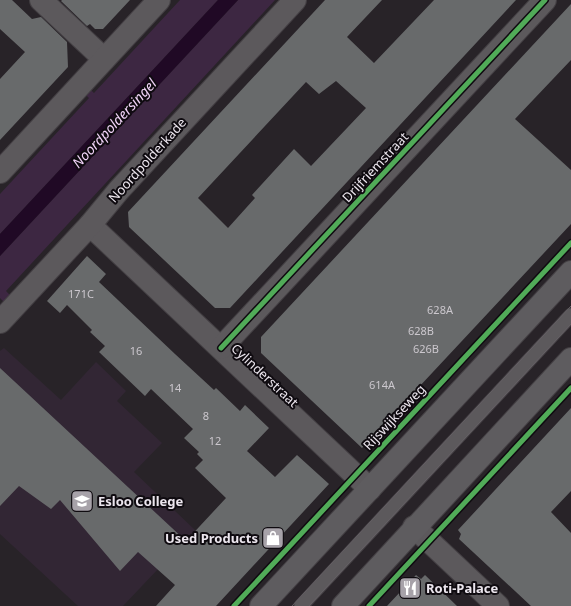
<svg xmlns="http://www.w3.org/2000/svg" width="571" height="606" font-family="'Noto Sans',sans-serif">
	<style>
		.built { fill: #322634 }
		.green { fill: #3d2742 }
		.water { fill: #200925 }
		.building { fill: #686a6b; fill-rule: evenodd }
		.lines { fill: none; stroke-linecap: round; stroke-linejoin: round }
		.service-casing { stroke: #433f43; stroke-width: 15 }
		.minor-casing { stroke: #433f43; stroke-width: 24 }
		.secondary-casing { stroke: #433f43; stroke-width: 24 }
		.service { stroke: #5c595c; stroke-width: 13 }
		.minor { stroke: #5c595c; stroke-width: 22 }
		.secondary { stroke: #5e5c5f; stroke-width: 22 }
		.tram { stroke: #645f64; stroke-width: 1 }
		.cycleway-casing { stroke: #0f0b10; stroke-width: 8 }
		.cycleway { stroke: #51ab58; stroke-width: 5 }
		.labels { text-anchor: middle; dominant-baseline: central; stroke-width: 4; stroke-linejoin: round; paint-order: stroke }
		.number-label { font-size: 11px; fill: #cbc7cd }
		.street-label { font-size: 13px; fill: #ece6ee; stroke: #0f0b10 }
		.poi-label { font-size: 13px; font-weight: bold; fill: #ece6ee; stroke: #0f0b10; text-anchor: start }
		.water-label { font-size: 14px; font-style: italic; fill: #f2d4f9; stroke: #0f0b10 }
	</style>
	<rect width="100%" height="100%" fill="#282328"/>
	<polygon class="built" points="4,348 61,400 96,362 126,391 117,401 162,443 134,472 195,530 123,606 78,606 0,534 0,351"/>
	<g class="green">
		<polygon points="180,0 218,0 0,234 0,194 89,98 83,92 88,87 94,93"/>
		<polygon points="238,0 275,0 6,291 11,296 5,303 0,298 0,256"/>
	</g>
	<polygon class="water" points="218,0 238,0 0,256 0,234"/>
	<g class="building">
		<polygon points="0,0 12,0 32,19 41,17 67,42 68,67 0,140 0,79 25,52 0,29"/>
		<polygon points="62,0 130,0 103,29 95,29 90,24 87,26 61,1"/>
		<path d="M325,0H382L347,37L374,63L434,0H516L230,308H215L129,227L128,212ZM336,81L366,108L311,166L294,149L252,195L255,198L228,228L198,198L306,82L319,94Z"/>
		<polygon points="571,4 571,60 515,119 571,170 571,224 362,448 261,353 261,337"/>
		<polygon points="87,256 106,274 99,282 175,354 214,390 216,388 240,411 245,405 269,428 247,451 275,477 297,455 329,484 216,606 156,606 175,585 138,552 120,571 60,500 51,509 19,486 0,506 0,368 186,541 226,498 195,468 203,460 197,454 199,452 184,438 193,429 151,389 145,396 99,352 105,346 90,332 92,330 67,305 60,313 47,301"/>
		<polygon points="571,408 571,491 551,512 571,533 571,606 531,606 459,539 461,534 458,530"/>
		<polygon points="416,575 421,579 425,575 457,606 387,606"/>
	</g>
	<g class="lines">
		<g class="service-casing">
			<polyline id="service" points="301,606 571,315"/>
		</g>
		<g class="minor-casing">
			<g id="minor">
				<polyline points="41,0 104,59"/>
				<polyline points="0,172 159,0"/>
				<polyline points="90,225 370,489"/>
				<polyline points="0,322 90,225 119,190 295,0"/>
				<polyline points="221,348 545,0"/>
				<polyline points="414,527 498,606"/>
			</g>
		</g>
		<g class="secondary-casing">
			<g id="secondary">
				<polyline points="261,606 571,272"/>
				<polyline points="343,606 571,359"/>
			</g>
		</g>
		<use href="#service" class="service"/>
		<use href="#minor" class="minor"/>
		<use href="#secondary" class="secondary"/>
		<g class="tram">
			<polyline points="292,606 571,306"/>
			<polyline points="309,606 571,324"/>
		</g>
		<g class="cycleway-casing">
			<g id="cycleway">
				<polyline points="221,348 545,0"/>
				<polyline points="234,606 571,243"/>
				<polyline points="369,606 571,388"/>
			</g>
		</g>
		<use href="#cycleway" class="cycleway"/>
	</g>
	<defs>
		<g id="school-square" transform="scale(1.15)"><rect x="-9" y="-9" width="18" height="18" rx="4" fill="#a7a2a9" stroke="#0f0b10"/><path d="M0-5L7-2L0 1L-7-2ZM-4 1L0 2.5L4 1V4Q0 6-4 4Z" fill="#fff"/></g>
		<g id="shop-square" transform="scale(1.15)"><rect x="-9" y="-9" width="18" height="18" rx="4" fill="#a7a2a9" stroke="#0f0b10"/><path d="M-5-2.5h2.3a2.7 3.5 0 0 1 5.4 0H5L5.5 6h-11ZM-1.5-2.5h3a1.5 2.3 0 0 0-3 0Z" fill="#fff"/></g>
		<g id="restaurant-square" transform="scale(1.15)"><rect x="-9" y="-9" width="18" height="18" rx="4" fill="#a7a2a9" stroke="#0f0b10"/><path d="M-5-6h1v4h1v-4h1v4h1v-4h1v5L-1.5 .5V6h-2V.5L-5-1ZM5-6V6H3V1.5H1.5Q1.5-4 5-6Z" fill="#fff"/></g>
	</defs>
	<g fill-rule="evenodd">
		<use href="#school-square" x="82" y="501"/>
		<use href="#shop-square" x="273" y="538"/>
		<use href="#restaurant-square" x="410" y="588"/>
	</g>
	<g class="labels">
		<g class="number-label">
			<text x="81" y="293">171C</text>
			<text x="440" y="309">628A</text>
			<text x="421" y="330">628B</text>
			<text x="426" y="348">626B</text>
			<text x="136" y="350">16</text>
			<text x="382" y="384">614A</text>
			<text x="175" y="387">14</text>
			<text x="206" y="415">8</text>
			<text x="215" y="440">12</text>
		</g>
		<g class="street-label">
			<text transform="translate(147 160) rotate(-48)">Noordpolderkade</text>
			<text transform="translate(375 167) rotate(-47)">Drijfriemstraat</text>
			<text transform="translate(265 375) rotate(43)">Cylinderstraat</text>
			<text transform="translate(394 417) rotate(-47)">Rijswijkseweg</text>
		</g>
		<g class="poi-label">
			<text x="98" y="501">Esloo College</text>
			<text x="258" y="538" text-anchor="end">Used Products</text>
			<text x="426" y="588">Roti-Palace</text>
		</g>
		<g class="water-label">
			<text transform="translate(114 123) rotate(-47)">Noordpoldersingel</text>
		</g>
	</g>
</svg>
